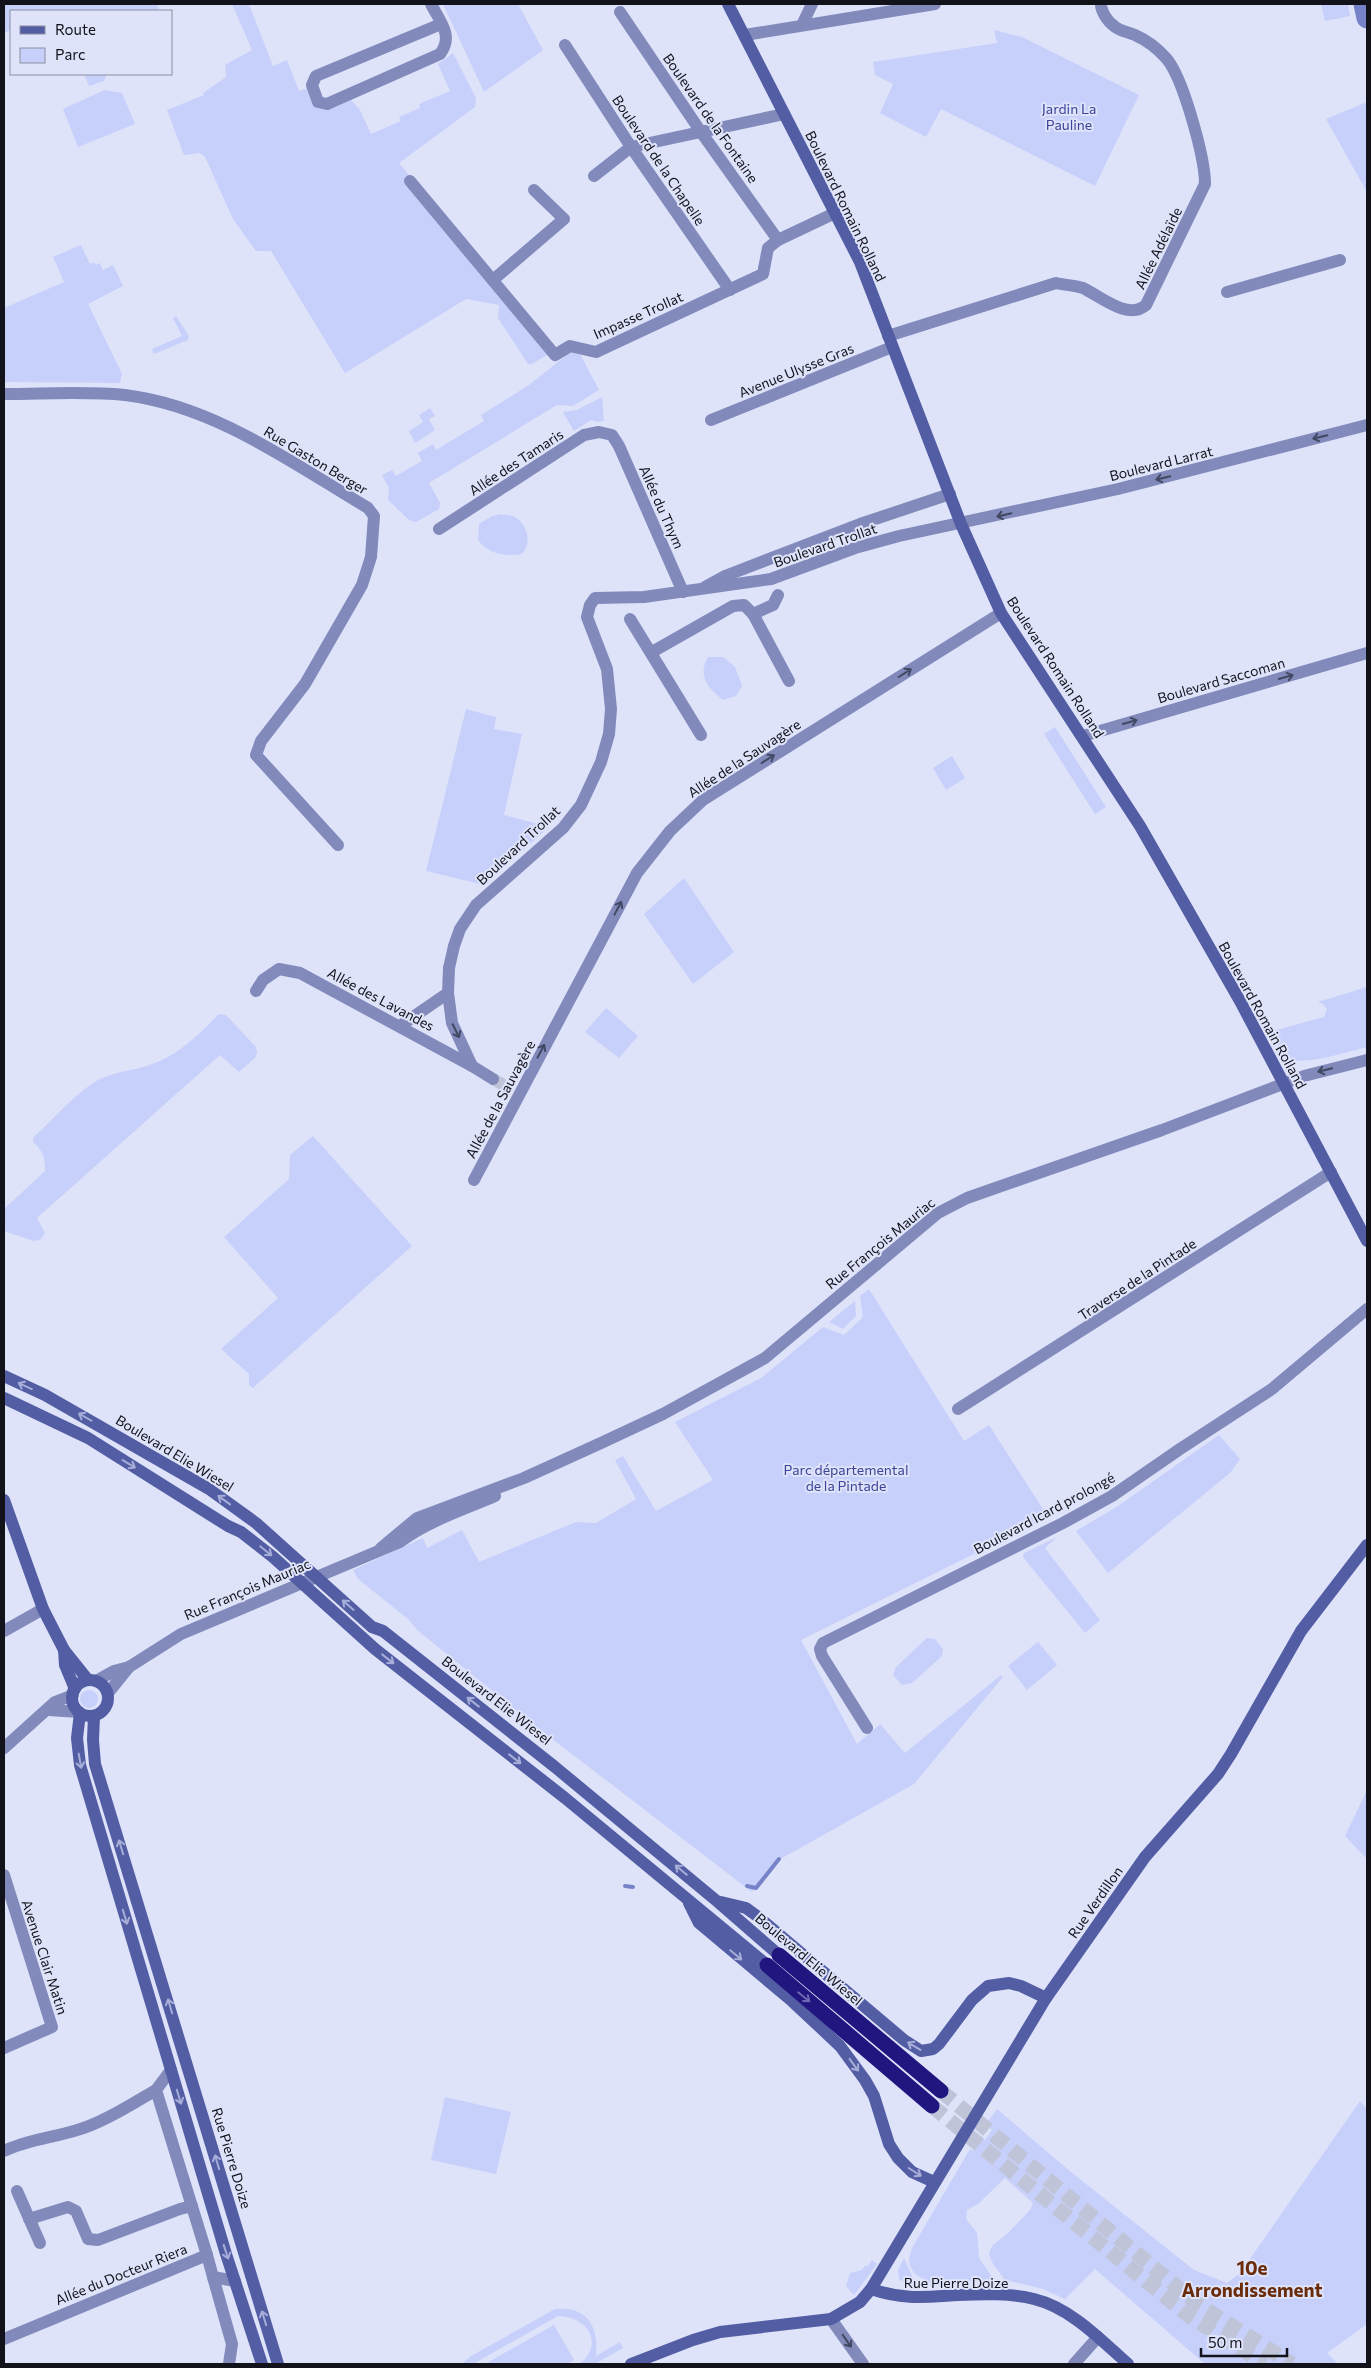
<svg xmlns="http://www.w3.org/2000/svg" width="1371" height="2368" font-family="Commissioner,sans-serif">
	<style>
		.green { fill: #c7d0fa }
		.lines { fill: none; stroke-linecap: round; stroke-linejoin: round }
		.stream { stroke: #7783c8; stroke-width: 4 }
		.river { stroke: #7783c8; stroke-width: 21 }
		.street-tunnel { stroke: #bfc4d8; stroke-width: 12; stroke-dasharray: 12 6; stroke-linecap: butt }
		.highway-tunnel { stroke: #bfc4d8; stroke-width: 15; stroke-dasharray: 15 8; stroke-linecap: butt }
		.street { stroke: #818abb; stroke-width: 12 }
		.secondary { stroke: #535da4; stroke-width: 12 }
		.highway { stroke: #211680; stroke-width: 15 }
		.oneway { stroke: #434862 }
		.oneway2 { stroke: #a6add8 }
		.oneway3 { stroke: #6d68b1 }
		.labels { text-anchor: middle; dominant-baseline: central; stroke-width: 4; stroke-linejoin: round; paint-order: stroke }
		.park-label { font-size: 14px; fill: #3d4498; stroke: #dee3fa }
		.street-label { font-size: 14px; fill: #11121a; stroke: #dee3fa }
		.district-label { font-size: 19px; font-weight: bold; fill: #6a2b0a; stroke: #dee3fa }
	</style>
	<rect width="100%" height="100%" fill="#dee3fa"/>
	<g class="green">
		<polygon points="4,4 157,4 160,11 11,11 11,30 4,33"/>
		<polygon points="232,4 249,4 273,66 287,60 299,91 308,88 323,108 335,107 351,100 360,110 371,134 401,121 399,117 420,108 419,104 450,91 438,64 453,53 476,98 475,107 399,163 550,353 532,364 528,364 498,318 499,305 466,299 345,373 271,251 256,251 233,219 205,157 200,153 184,155 167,110 204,95 203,93 226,77 225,65 252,50"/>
		<polygon points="443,4 518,4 543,50 484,92"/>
		<polygon points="1321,4 1348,4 1350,16 1325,21"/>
		<polygon points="994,30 1022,37 1139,95 1095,186 941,109 926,137 880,113 893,84 875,75 873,62 997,43"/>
		<polygon points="84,74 107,74 104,81 89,86"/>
		<polygon points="105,90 122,93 135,124 78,147 63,109"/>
		<polygon points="1367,102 1367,192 1326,119"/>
		<polygon points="81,245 90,264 94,262 96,265 100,263 103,270 113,265 123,286 88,304 122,374 120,383 4,382 4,308 64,282 53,257"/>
		<polygon points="176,316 189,336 188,340 154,354 152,349 182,336 173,318"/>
		<polygon points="573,350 579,352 599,390 573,406 557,405 429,483 440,503 439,509 416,522 409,520 388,500 389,488 382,475 392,470 396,476 422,461 418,453 433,444 436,450 484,421 481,415 529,385"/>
		<polygon points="602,397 604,421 597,422 591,420 574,431 563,412 577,410"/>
		<polygon points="430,408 435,416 429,419 435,430 415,443 409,431 423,422 419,415"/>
		<path d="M501,514C505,515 510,515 513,516C527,523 533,542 522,554C506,557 488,554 478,540L479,524L492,516Z"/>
		<path d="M708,657H723L735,667L742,686L736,696L723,700C708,688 697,676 708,657Z"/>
		<polygon points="466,709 496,717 494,729 522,734 504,815 549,827 484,885 426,871"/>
		<polygon points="1055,727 1106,807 1095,814 1044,734"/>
		<polygon points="952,756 965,778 946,790 933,768"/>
		<polygon points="684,878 734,952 693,984 644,914"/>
		<path d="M1367,987V1047C1349,1051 1301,1068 1286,1057C1280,1053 1277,1043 1274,1036L1276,1030L1324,1017L1327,1009L1323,1004L1318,1002Z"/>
		<polygon points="606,1008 638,1036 619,1058 585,1032"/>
		<path d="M219,1014L226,1015L256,1047L257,1053L255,1058L239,1072L220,1055L37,1218L45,1233L40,1240L34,1241L4,1231V1209L45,1171C45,1157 43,1151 33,1142V1138C52,1120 71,1098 93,1083C109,1072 133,1071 152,1064C179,1055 199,1034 219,1014Z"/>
		<polygon points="313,1136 412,1246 253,1388 249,1385 249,1374 221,1349 278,1298 224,1237 289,1179 290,1155"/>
		<polygon points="869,1289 964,1441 989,1425 1048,1517 801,1640 857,1744 880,1724 905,1753 1001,1675 1003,1677 914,1784 777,1861 752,1892 551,1738 417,1630 408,1619 358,1579 353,1570 423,1538 427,1548 462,1530 479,1562 576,1522 596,1523 636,1499 615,1460 623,1456 656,1511 713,1480 675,1422 761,1378 823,1327 844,1335 863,1317 860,1296"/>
		<polygon points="855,1301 856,1316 843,1329 829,1322"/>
		<polygon points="1219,1435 1240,1459 1230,1473 1108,1573 1076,1531 1118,1506"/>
		<polygon points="1057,1537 1045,1548 1100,1620 1085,1633 1023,1557 1024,1553"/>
		<polygon points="927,1638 935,1639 943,1649 942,1656 912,1683 902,1685 893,1675 896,1667"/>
		<polygon points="1038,1642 1057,1665 1027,1690 1008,1666"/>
		<circle cx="89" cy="1699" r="9"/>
		<polygon points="1367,1790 1367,1859 1345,1836"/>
		<polygon points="445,2097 511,2112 496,2174 431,2160"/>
		<polygon points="1360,2101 1367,2109 1367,2324 1327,2353 1336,2362 1334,2364 1205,2364 1095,2269 1065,2299 1043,2289 1005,2280 993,2264 989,2254 992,2246 1008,2233 1030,2210 1033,2203 1005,2178 978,2204 967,2210 966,2219 977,2233 979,2258 995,2281 930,2283 915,2274 910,2266 909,2259 912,2248 970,2149 973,2151 981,2138 985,2140 992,2130 986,2124 997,2109 1071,2172 1194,2270 1227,2283 1240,2273"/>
		<polygon points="904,2258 913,2278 923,2284 907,2285 899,2279 898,2270"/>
		<polygon points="872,2260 877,2264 854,2295 846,2286 850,2273 862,2270 865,2266 868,2266"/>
		<path d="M555,2309C588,2306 599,2327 596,2356L620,2342L623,2348L595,2364H580C604,2344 589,2317 558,2316L473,2364H462L471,2356Z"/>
		<polygon points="554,2325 574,2360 567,2364 485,2364"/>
	</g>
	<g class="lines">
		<g class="stream">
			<polyline points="625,1886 633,1887"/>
			<polyline points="747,1886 756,1888 779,1859"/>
		</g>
		<polyline class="river" points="1364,4 1367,18"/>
		<polyline class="street-tunnel" points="493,1079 507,1087"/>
		<g class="highway-tunnel">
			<polyline points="941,2091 1199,2305 1292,2364"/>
			<polyline points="932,2106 1189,2316 1265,2364"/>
		</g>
		<g class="street">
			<path d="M431,4C440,22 454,36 440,54L327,104L318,102L312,85L316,76L441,24"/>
			<polyline points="620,12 701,132 778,240"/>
			<polyline points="802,25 812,4"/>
			<polyline points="745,35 935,4"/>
			<polyline points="565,45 631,147 730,290"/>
			<polyline points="594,176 631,147 784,114"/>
			<polyline points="410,181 555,355 570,346 596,352 763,274 768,248 778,240 835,213"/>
			<polyline points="494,279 564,219 534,190"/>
			<polyline points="1227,292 1340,260"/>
			<path d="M888,336L1056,283C1064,285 1074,285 1083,288C1100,296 1128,321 1146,305L1205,184C1205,158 1183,77 1166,58C1158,49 1146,40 1135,35C1129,32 1119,31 1114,26C1107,21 1101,11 1101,4"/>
			<path d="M4,394C44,394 85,391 125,395C215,406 292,463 368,508L374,516L371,557L362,585L305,684L261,741L256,755L338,845"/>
			<polyline points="711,420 892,347"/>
			<polyline points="439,529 584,435 599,432 612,435 619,446 683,592"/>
			<polyline points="705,587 725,576 860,524 950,494"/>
			<polyline points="778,595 773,605 753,614 789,681"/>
			<polyline points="630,619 701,735"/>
			<polyline points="652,652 733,606 744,605 753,614"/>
			<polyline points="1083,736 1367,653"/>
			<polyline points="256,991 263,980 279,969 300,973 472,1066 493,1079"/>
			<polyline points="400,1026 448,993"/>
			<polyline points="472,1066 452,1023 448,993 449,968 454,946 460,929 476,905 563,828 581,805 601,762 609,734 611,709 607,669 587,617 590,605 595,598 644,597 771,579 855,548 899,536 1118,489 1367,425"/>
			<polyline points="474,1180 637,873 670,831 703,800 1001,613"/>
			<polyline points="958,1409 1331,1172"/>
			<polyline points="381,1548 417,1518 524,1478 601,1443 663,1414 765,1358 938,1213 967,1198 1162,1130 1304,1076 1367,1060"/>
			<polyline points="4,1631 43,1609"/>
			<path d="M96,1681L114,1671L129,1667L181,1634L400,1542C428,1521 463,1510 495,1496"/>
			<polyline points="108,1693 129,1667"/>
			<polyline points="49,1710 79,1712"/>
			<polyline points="867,1728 822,1656 820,1649 823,1643 1063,1523 1112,1496 1180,1449 1272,1389 1367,1309"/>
			<polyline points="4,1748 55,1702 73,1695"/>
			<polyline points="4,1875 52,2027 4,2048"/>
			<polyline points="171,2070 156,2090 207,2255"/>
			<path d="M4,2151C26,2140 50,2138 74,2131C101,2124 132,2104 156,2090"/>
			<polyline points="17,2191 40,2243"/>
			<polyline points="29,2219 68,2207 76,2211 88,2239 98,2240 180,2209 192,2206"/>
			<polyline points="213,2277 232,2344 229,2364"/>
			<polyline points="831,2319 863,2364"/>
			<polyline points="4,2339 207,2255 213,2277 235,2281"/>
			<polyline points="1074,2364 1098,2337"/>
		</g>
		<g class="secondary">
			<polyline points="728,4 860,262 961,524 1001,613 1140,826 1240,1001 1367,1241"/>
			<polyline points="4,1376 45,1395 209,1489 256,1523 372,1627 383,1631 555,1767 718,1902 779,1955"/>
			<polyline points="4,1398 88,1438 228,1526 241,1532 273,1557 375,1649 565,1798 767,1965"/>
			<polyline points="4,1500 43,1609 64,1650 88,1680"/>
			<polyline points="64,1650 65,1665 75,1689"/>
			<circle cx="90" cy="1698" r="18"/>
			<polyline points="80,1713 77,1738 80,1765 226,2254 262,2364"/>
			<polyline points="94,1716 93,1740 95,1764 278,2364"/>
			<polyline points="721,1902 746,1908 757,1916 904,2040 921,2051 933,2049 939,2044 972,2000 988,1986 1009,1983 1021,1986 1046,1998"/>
			<polyline points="689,1903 699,1923 792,2001 840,2046 865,2080 874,2096 889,2144 898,2158 912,2172 934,2182"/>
			<path d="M871,2289C904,2300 924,2297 958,2295C982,2294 1011,2293 1034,2299C1071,2308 1101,2340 1128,2364"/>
			<polyline points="631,2364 693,2340 720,2332 831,2319 860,2302 871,2289 1046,1998 1145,1857 1218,1774 1231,1754 1301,1631 1367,1545"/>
		</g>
		<g class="highway">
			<polyline points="779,1955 941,2091"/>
			<polyline points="767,1965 932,2106"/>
		</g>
	</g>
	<defs><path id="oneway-shaft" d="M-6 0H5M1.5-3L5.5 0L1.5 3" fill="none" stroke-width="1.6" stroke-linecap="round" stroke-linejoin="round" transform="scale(1.25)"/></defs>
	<g class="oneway">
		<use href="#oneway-shaft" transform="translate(1320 437) rotate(166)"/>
		<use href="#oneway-shaft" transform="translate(1163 478) rotate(166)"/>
		<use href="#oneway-shaft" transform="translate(1004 515) rotate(167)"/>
		<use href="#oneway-shaft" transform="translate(905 673) rotate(-32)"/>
		<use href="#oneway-shaft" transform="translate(1286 677) rotate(-16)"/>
		<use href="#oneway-shaft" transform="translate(1130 722) rotate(-16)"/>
		<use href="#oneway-shaft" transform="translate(768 759) rotate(-32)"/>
		<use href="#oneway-shaft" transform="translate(618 908) rotate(-62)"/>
		<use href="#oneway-shaft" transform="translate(456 1031) rotate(64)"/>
		<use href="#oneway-shaft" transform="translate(541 1051) rotate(-62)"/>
		<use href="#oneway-shaft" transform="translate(1325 1070) rotate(166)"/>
		<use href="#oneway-shaft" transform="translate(847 2341) rotate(55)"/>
	</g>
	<g class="oneway2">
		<use href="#oneway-shaft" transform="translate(25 1386) rotate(-155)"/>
		<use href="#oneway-shaft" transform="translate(85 1417) rotate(-150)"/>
		<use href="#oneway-shaft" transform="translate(129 1464) rotate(31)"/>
		<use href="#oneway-shaft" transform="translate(224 1500) rotate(-144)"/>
		<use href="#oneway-shaft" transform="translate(266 1551) rotate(39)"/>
		<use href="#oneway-shaft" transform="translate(348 1605) rotate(-139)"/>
		<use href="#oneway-shaft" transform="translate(388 1659) rotate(38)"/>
		<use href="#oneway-shaft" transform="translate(473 1702) rotate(-142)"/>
		<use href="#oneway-shaft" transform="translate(515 1759) rotate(38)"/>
		<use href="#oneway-shaft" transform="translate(80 1761) rotate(80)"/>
		<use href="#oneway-shaft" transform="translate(121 1847) rotate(-107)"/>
		<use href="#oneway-shaft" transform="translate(681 1870) rotate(-140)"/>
		<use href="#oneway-shaft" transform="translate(125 1917) rotate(73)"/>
		<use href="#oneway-shaft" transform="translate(736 1955) rotate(40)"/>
		<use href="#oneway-shaft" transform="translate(170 2006) rotate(-107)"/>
		<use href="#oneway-shaft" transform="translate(914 2046) rotate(-149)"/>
		<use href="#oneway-shaft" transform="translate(854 2065) rotate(54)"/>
		<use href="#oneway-shaft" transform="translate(179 2097) rotate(73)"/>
		<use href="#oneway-shaft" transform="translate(217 2162) rotate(-107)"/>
		<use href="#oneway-shaft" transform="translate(915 2172) rotate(32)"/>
		<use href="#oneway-shaft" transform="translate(226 2252) rotate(72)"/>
		<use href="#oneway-shaft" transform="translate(264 2318) rotate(-107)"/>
	</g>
	<use class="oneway3" href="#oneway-shaft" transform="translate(804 1997) rotate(39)"/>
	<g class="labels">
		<g class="park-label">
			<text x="1069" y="108">Jardin La<tspan x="1069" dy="16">Pauline</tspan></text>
			<text x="846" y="1469">Parc départemental<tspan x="846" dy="16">de la Pintade</tspan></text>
		</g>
		<g class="street-label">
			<text transform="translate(711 118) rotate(55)">Boulevard de la Fontaine</text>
			<text transform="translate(659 160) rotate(56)">Boulevard de la Chapelle</text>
			<text transform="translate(846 206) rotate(64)">Boulevard Romain Rolland</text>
			<text transform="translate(1158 248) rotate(-64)">Allée Adélaïde</text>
			<text transform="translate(638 315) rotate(-24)">Impasse Trollat</text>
			<text transform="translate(796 370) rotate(-22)">Avenue Ulysse Gras</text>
			<text transform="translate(316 460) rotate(31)">Rue Gaston Berger</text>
			<text transform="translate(516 462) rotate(-33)">Allée des Tamaris</text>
			<text transform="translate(1161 463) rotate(-14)">Boulevard Larrat</text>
			<text transform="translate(662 507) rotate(66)">Allée du Thym</text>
			<text transform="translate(825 545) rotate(-19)">Boulevard Trollat</text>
			<text transform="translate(1056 667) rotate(57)">Boulevard Romain Rolland</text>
			<text transform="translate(1221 680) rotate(-16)">Boulevard Saccoman</text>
			<text transform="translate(744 758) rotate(-33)">Allée de la Sauvagère</text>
			<text transform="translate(518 845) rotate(-43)">Boulevard Trollat</text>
			<text transform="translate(381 999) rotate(28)">Allée des Lavandes</text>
			<text transform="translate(1263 1015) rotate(61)">Boulevard Romain Rolland</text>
			<text transform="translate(500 1099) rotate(-62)">Allée de la Sauvagère</text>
			<text transform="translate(880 1243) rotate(-39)">Rue François Mauriac</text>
			<text transform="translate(1137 1279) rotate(-33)">Traverse de la Pintade</text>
			<text transform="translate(175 1453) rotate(31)">Boulevard Elie Wiesel</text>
			<text transform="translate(1044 1513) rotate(-28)">Boulevard Icard prolongé</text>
			<text transform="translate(247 1589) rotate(-23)">Rue François Mauriac</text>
			<text transform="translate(497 1700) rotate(38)">Boulevard Elie Wiesel</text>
			<text transform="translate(1095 1902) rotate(-55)">Rue Verdillon</text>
			<text transform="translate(45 1957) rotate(72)">Avenue Clair Matin</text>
			<text transform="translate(809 1959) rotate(40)">Boulevard Elie Wiesel</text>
			<text transform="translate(232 2158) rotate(73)">Rue Pierre Doize</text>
			<text transform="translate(121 2274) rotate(-22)">Allée du Docteur Riera</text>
			<text x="956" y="2282">Rue Pierre Doize</text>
		</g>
		<g class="district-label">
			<text x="1252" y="2267">10e<tspan x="1252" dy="22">Arrondissement</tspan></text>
		</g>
	</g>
	<rect width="1371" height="2368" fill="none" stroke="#11121a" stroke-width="10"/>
	<rect x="10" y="10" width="162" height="65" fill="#dee3fa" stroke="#8c8fa0"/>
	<rect x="20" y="26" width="25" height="8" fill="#535da4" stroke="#8c8fa0"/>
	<text x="55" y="35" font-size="15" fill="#11121a">Route</text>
	<rect x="20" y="48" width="25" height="15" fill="#c7d0fa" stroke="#8c8fa0"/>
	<text x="55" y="60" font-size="15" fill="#11121a">Parc</text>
	<path d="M1201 2348v8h86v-8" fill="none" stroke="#11121a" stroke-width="2.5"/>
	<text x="1208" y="2348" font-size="15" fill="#11121a" stroke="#dee3fa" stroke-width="4" paint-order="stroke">50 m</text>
</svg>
